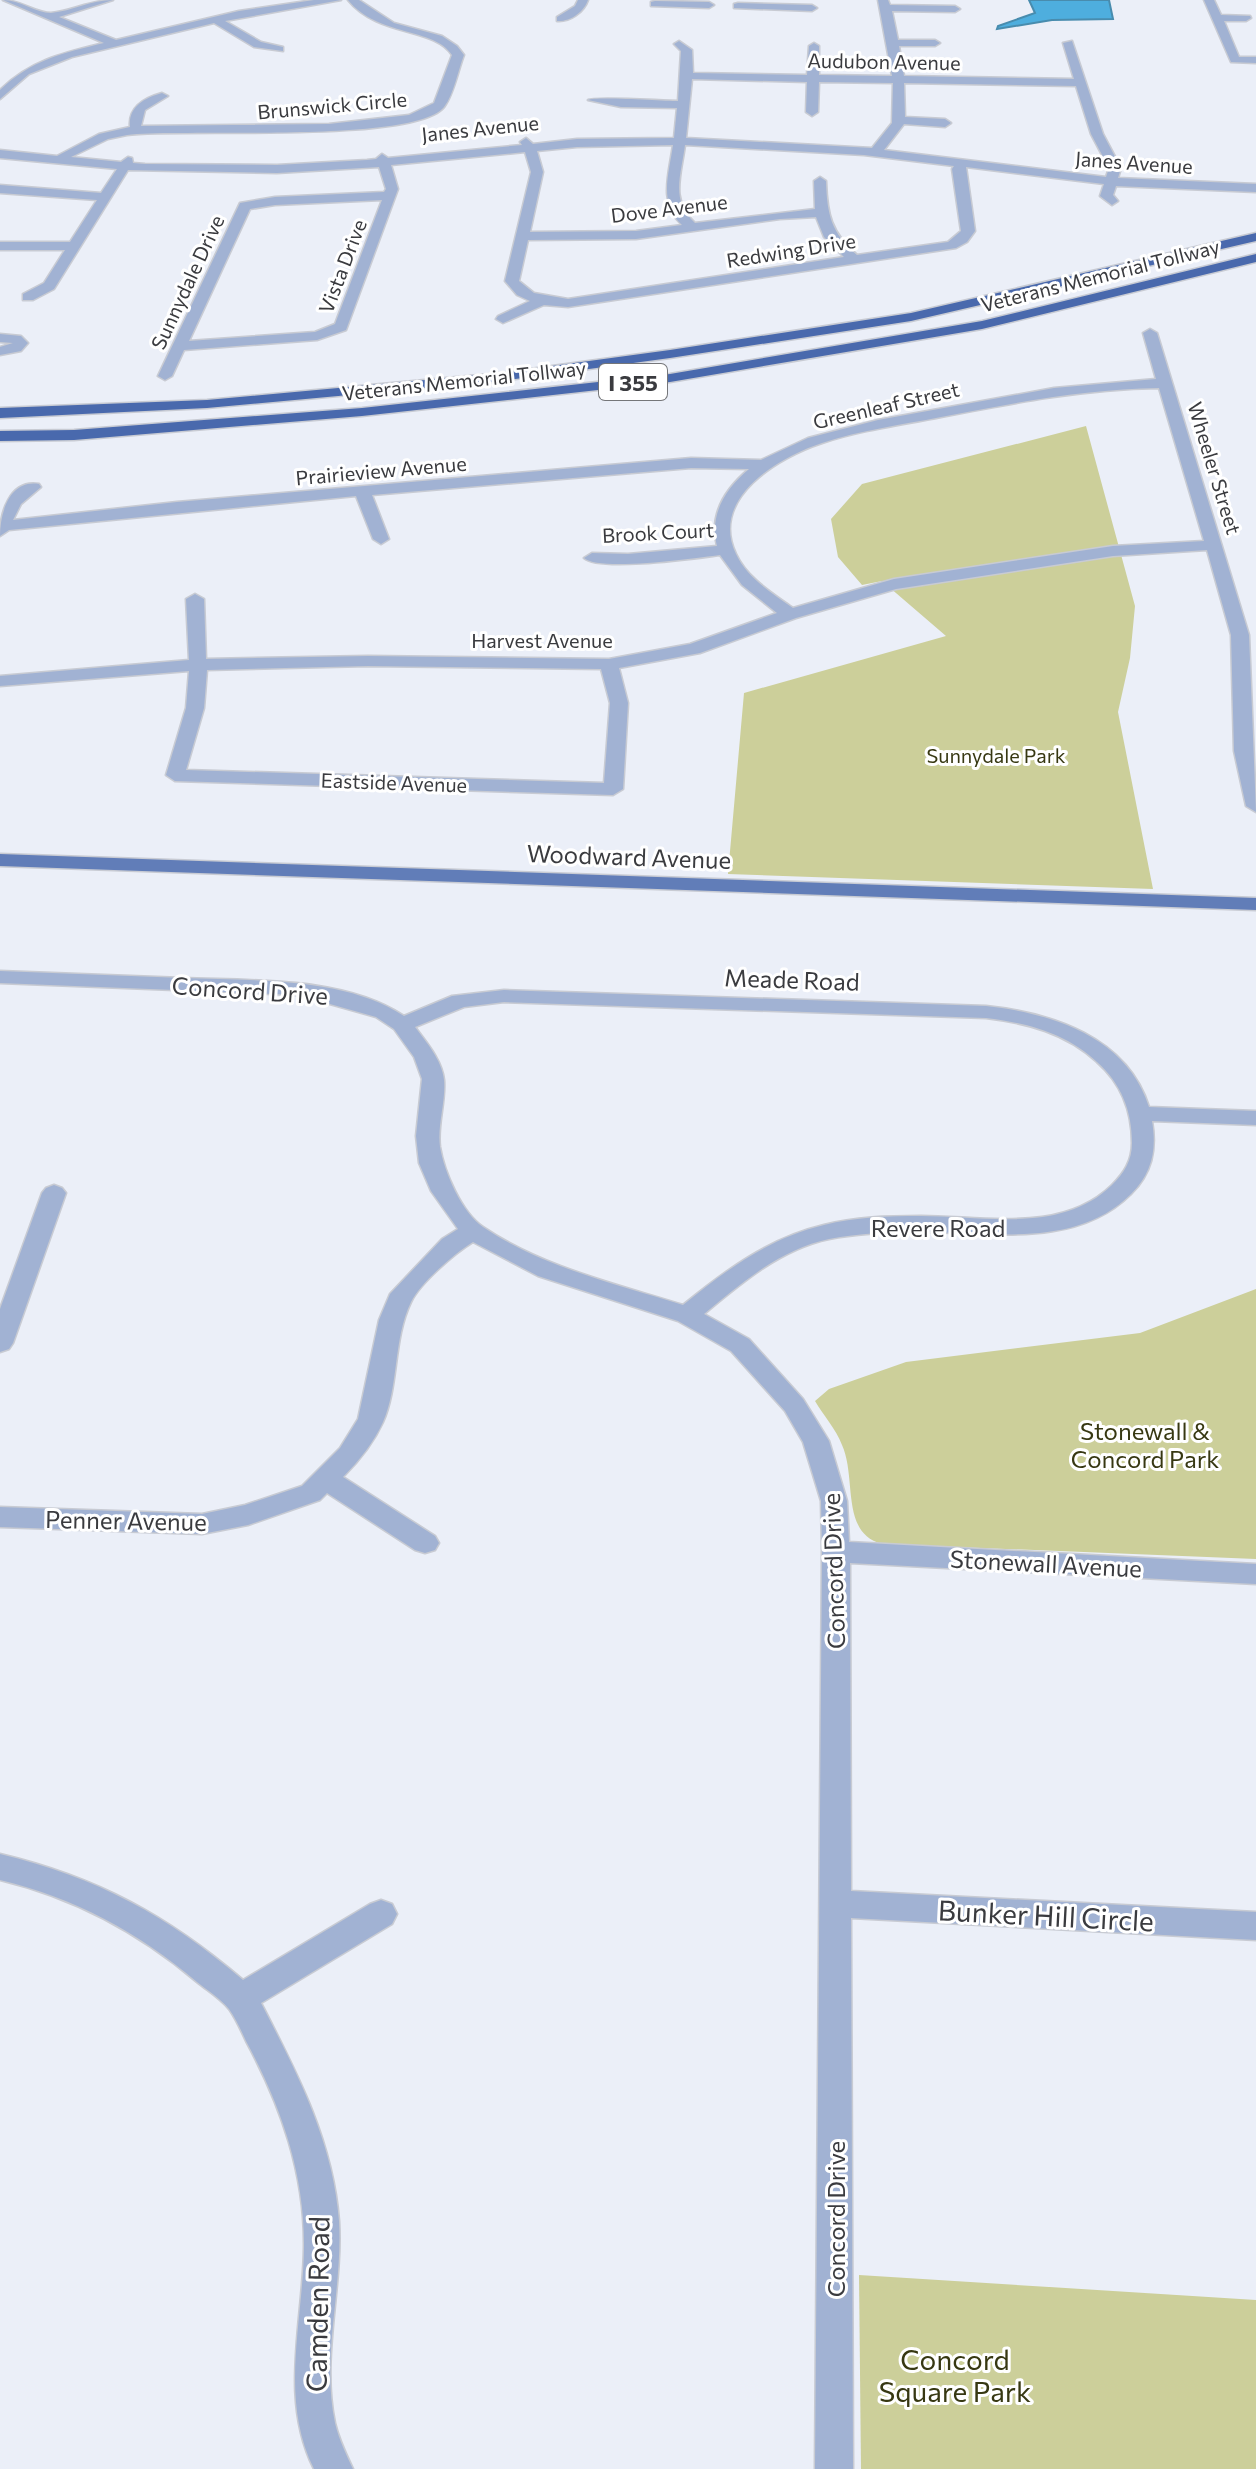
<svg xmlns="http://www.w3.org/2000/svg" width="1256" height="2469" font-family="Commissioner,sans-serif">
	<style>
		.green { fill: #cccf9a }
		.water { fill: #4eaede; stroke: #488cae; stroke-width: 2 }
		.lines { fill: none; stroke-linecap: round; stroke-linejoin: round }
		.minor-casing { stroke: #c8cbd3; stroke-width: 3 }
		.major-casing { stroke: #c8cbd3; stroke-width: 3 }
		.highway-casing { stroke: #c8cbd3; stroke-width: 3 }
		.minor { fill: #a1b2d3; fill-rule: evenodd }
		.major { fill: #617db8; fill-rule: evenodd }
		.highway { fill: #4969ad; fill-rule: evenodd }
		.labels { text-anchor: middle; dominant-baseline: central; stroke-width: 6; stroke-linejoin: round; paint-order: stroke }
		.far-street-label { font-size: 20px; fill: #3a3b3f; stroke: #fff }
		.far-park-label { font-size: 20px; fill: #373812; stroke: #fff }
		.shield { fill: #fff; stroke: #757679; stroke-width: 2 }
		.shield-label { font-size: 22px; font-weight: bold; fill: #3a3b3f }
		.street-label { font-size: 24px; fill: #3a3b3f; stroke: #fff }
		.park-label { font-size: 24px; fill: #373812; stroke: #fff }
		.near-street-label { font-size: 28px; fill: #3a3b3f; stroke: #fff }
		.near-park-label { font-size: 28px; fill: #373812; stroke: #fff }
	</style>
	<rect width="100%" height="100%" fill="#ebeff8"/>
	<g class="green">
		<polygon points="1086,426 1135,606 1130,658 1118,712 1153,889 728,874 744,693 946,636 882,581 862,585 838,557 831,519 862,484"/>
		<path d="M1256,1289V1559L882,1544C840,1533 857,1478 842,1445C836,1429 823,1415 815,1401L829,1389L906,1362L1140,1333Z"/>
		<polygon points="859,2275 1256,2300 1256,2469 861,2469"/>
	</g>
	<polygon class="water" points="1029,0 1109,0 1113,19 1052,20 997,29 998,26 1035,13"/>
	<g class="lines">
		<g class="minor-casing">
			<g id="minor">
				<path d="M3,0C20,0 36,13 51,13C72,11 91,0 113,0L59,17L116,40L239,11L314,0H341L225,21L261,42L283,47V51L254,47L214,23L72,57L29,74L0,99V90C31,60 63,53 104,43Z"/>
				<path d="M348,0H359L394,23L442,36L457,46L464,55C458,70 454,94 444,107C414,144 182,128 127,135L108,139L71,157L121,162L128,157L132,158L133,163L145,164L277,165L367,160L376,159L382,154L388,158L522,145L520,142L526,138L533,144L577,139L674,138L677,108L621,107L588,100C595,96 663,101 678,101L681,51L674,44L679,41L692,50L693,73L807,75L809,46L814,43L819,46V75L892,76L878,0H888L890,5L955,6L960,9L955,12L892,11L898,40H935L940,43L935,46H899L904,76L1074,79L1063,43L1072,41L1103,134L1121,168L1118,178L1256,184V192L1116,186L1113,195L1118,201L1112,205L1100,196L1104,184L966,167L975,231L967,242L956,248L568,307L544,305L503,323L496,319L498,316L530,301L517,295L505,281L531,172L525,152L391,165L398,189L346,330L317,340L184,350L172,376L165,380L158,376L240,203L275,197L384,192L386,189L379,167L277,173L128,170L54,289L33,300H23V294L44,283L65,250H0V242H70L97,200L0,193V185L101,193L117,169L0,158V150L57,156L99,134L130,127C128,107 144,98 162,93L168,96L145,110L141,126L329,124L409,115L434,103L452,55C434,27 378,37 348,0ZM692,79L807,82L806,112L812,116L818,112L819,82L893,83L892,123L872,148L686,138ZM904,83L1076,86L1091,134L1109,168L1106,177L884,150L904,124L945,127L951,123L945,119L905,117ZM673,145C669,174 658,203 682,225L636,231L530,232L543,172L537,151L577,147ZM685,145L864,155L954,166L952,169L961,231L948,242L857,255C831,233 827,214 826,181L820,177L814,181L815,209L695,223C670,200 681,176 685,145ZM382,200L335,324L315,332L189,341L250,209L275,205ZM816,217L824,237L844,257L568,299L534,293L519,281L528,240L636,239L780,219Z"/>
				<path d="M578,0H588C584,12 570,22 557,21V17L575,6Z"/>
				<polygon points="1204,0 1214,0 1221,15 1250,16 1251,18 1246,21 1224,21 1239,57 1256,57 1256,63 1231,62"/>
				<polygon points="655,1 709,2 714,5 709,8 651,6 651,2"/>
				<polygon points="738,3 812,5 817,8 812,11 734,8 734,4"/>
				<path d="M1150,329L1157,333L1249,635L1256,812L1246,806L1234,751L1231,635L1207,550L1113,556L896,589L796,618L700,653L619,668L628,703L623,789L613,795L175,781L166,775L186,708L189,671L0,686V676L189,660L186,599L195,594L204,599L206,659L368,656L609,659L690,644L777,613L742,585L720,555C696,558 599,572 584,558L592,553L628,554L717,546C709,515 725,489 749,469L691,468L372,495L389,539L381,544L373,539L356,496L9,530L0,536C0,514 9,479 39,484L41,487L21,504L13,520L177,502L691,458L761,460L808,438L878,420L1054,388L1156,379L1143,333ZM1159,388L1204,541L1113,546L894,579L793,608C772,593 747,578 736,554C709,498 779,457 822,443C861,430 901,425 941,417C1013,403 1085,389 1159,388ZM368,666L601,669L610,703L604,783L186,770L204,708L207,670Z"/>
				<polygon points="0,334 21,336 28,343 21,351 0,355 0,347 13,343 0,342"/>
				<path d="M0,971C61,973 122,976 183,978C252,981 344,976 404,1016L452,996L504,990L986,1006C1052,1013 1127,1037 1149,1107L1256,1111V1125L1152,1121C1157,1150 1152,1173 1131,1194C1076,1249 991,1232 921,1232C890,1232 859,1233 829,1239C781,1249 741,1283 704,1314L749,1339L803,1399L829,1441L847,1501L849,1542L1256,1564V1584L850,1563L851,1891L1256,1912V1940L851,1918L853,2469H815L822,1552L821,1501L803,1442L785,1411L731,1351L678,1321L538,1276L473,1242C455,1253 420,1283 411,1302C393,1339 399,1386 383,1422C374,1442 359,1461 343,1477L435,1536L439,1543L435,1550L425,1553L415,1550L327,1493L320,1500L248,1525L202,1534L0,1527V1507L202,1514L245,1505L302,1486L340,1448L358,1419L379,1320L390,1294L442,1239L458,1229L431,1191L419,1163L416,1136L422,1079L414,1057L394,1029L376,1017L298,995L0,983ZM504,1002L986,1018C1027,1023 1066,1033 1097,1062C1121,1083 1132,1111 1132,1143C1132,1161 1124,1173 1112,1185C1062,1234 984,1216 921,1216C888,1216 855,1217 824,1225C769,1238 726,1270 683,1305C616,1284 542,1267 483,1227C462,1213 444,1172 440,1147C437,1125 446,1102 444,1080C442,1060 426,1042 415,1027L464,1007Z"/>
				<polygon points="54,1185 62,1188 66,1193 13,1343 9,1349 0,1352 0,1309 42,1193 46,1188"/>
				<path d="M0,1854C97,1877 168,1916 243,1980L370,1904L381,1900L392,1904L397,1914L392,1924L261,2003C297,2073 333,2141 339,2221C343,2288 321,2357 335,2423C339,2440 346,2454 353,2469H314C279,2399 303,2323 304,2248C305,2174 281,2106 246,2041C241,2030 236,2019 229,2009C220,1998 208,1991 197,1982C138,1932 75,1898 0,1880Z"/>
			</g>
		</g>
		<g class="major-casing">
			<polygon id="major" points="0,854 1256,898 1256,910 0,866"/>
		</g>
		<g class="highway-casing">
			<g id="highway">
				<polygon points="1256,233 1256,241 911,321 670,358 501,381 207,408 0,418 0,408 207,400 501,373 670,350 911,313"/>
				<polygon points="1256,254 1256,262 982,329 670,382 362,416 74,440 0,441 0,431 74,430 362,408 670,374 982,321"/>
			</g>
		</g>
		<use href="#minor" class="minor"/>
		<use href="#major" class="major"/>
		<use href="#highway" class="highway"/>
	</g>
	<g class="labels">
		<g class="far-street-label">
			<text transform="translate(884 61) rotate(1)">Audubon Avenue</text>
			<text transform="translate(332 105) rotate(-5)">Brunswick Circle</text>
			<text transform="translate(480 128) rotate(-6)">Janes Avenue</text>
			<text transform="translate(1134 162) rotate(4)">Janes Avenue</text>
			<text transform="translate(669 208) rotate(-7)">Dove Avenue</text>
			<text transform="translate(791 250) rotate(-9)">Redwing Drive</text>
			<text transform="translate(342 266) rotate(-69)">Vista Drive</text>
			<text transform="translate(1100 275) rotate(-14)">Veterans Memorial Tollway</text>
			<text transform="translate(187 282) rotate(-65)">Sunnydale Drive</text>
			<text transform="translate(464 380) rotate(-6)">Veterans Memorial Tollway</text>
			<text transform="translate(886 405) rotate(-13)">Greenleaf Street</text>
			<text transform="translate(1215 468) rotate(73)">Wheeler Street</text>
			<text transform="translate(381 470) rotate(-5)">Prairieview Avenue</text>
			<text transform="translate(658 532) rotate(-3)">Brook Court</text>
			<text x="542" y="640">Harvest Avenue</text>
			<text transform="translate(394 782) rotate(2)">Eastside Avenue</text>
		</g>
		<g class="far-park-label">
			<text x="996" y="755">Sunnydale Park</text>
		</g>
		<rect class="shield" x="599" y="364" width="68" height="36" rx="6"/>
		<g class="shield-label">
			<text x="633" y="382">I 355</text>
		</g>
		<g class="street-label">
			<text transform="translate(629 856) rotate(2)">Woodward Avenue</text>
			<text transform="translate(792 979) rotate(2)">Meade Road</text>
			<text transform="translate(250 990) rotate(4)">Concord Drive</text>
			<text x="938" y="1227">Revere Road</text>
			<text transform="translate(126 1520) rotate(1)">Penner Avenue</text>
			<text transform="translate(1046 1563) rotate(3)">Stonewall Avenue</text>
			<text transform="translate(833 1571) rotate(-92)">Concord Drive</text>
			<text transform="translate(835 2219) rotate(-90)">Concord Drive</text>
		</g>
		<g class="park-label">
			<text x="1145" y="1430">Stonewall &amp;<tspan x="1145" dy="28">Concord Park</tspan></text>
		</g>
		<g class="near-street-label">
			<text transform="translate(1046 1915) rotate(3)">Bunker Hill Circle</text>
			<text transform="translate(317 2304) rotate(-89)">Camden Road</text>
		</g>
		<g class="near-park-label">
			<text x="955" y="2359">Concord<tspan x="955" dy="32">Square Park</tspan></text>
		</g>
	</g>
</svg>
